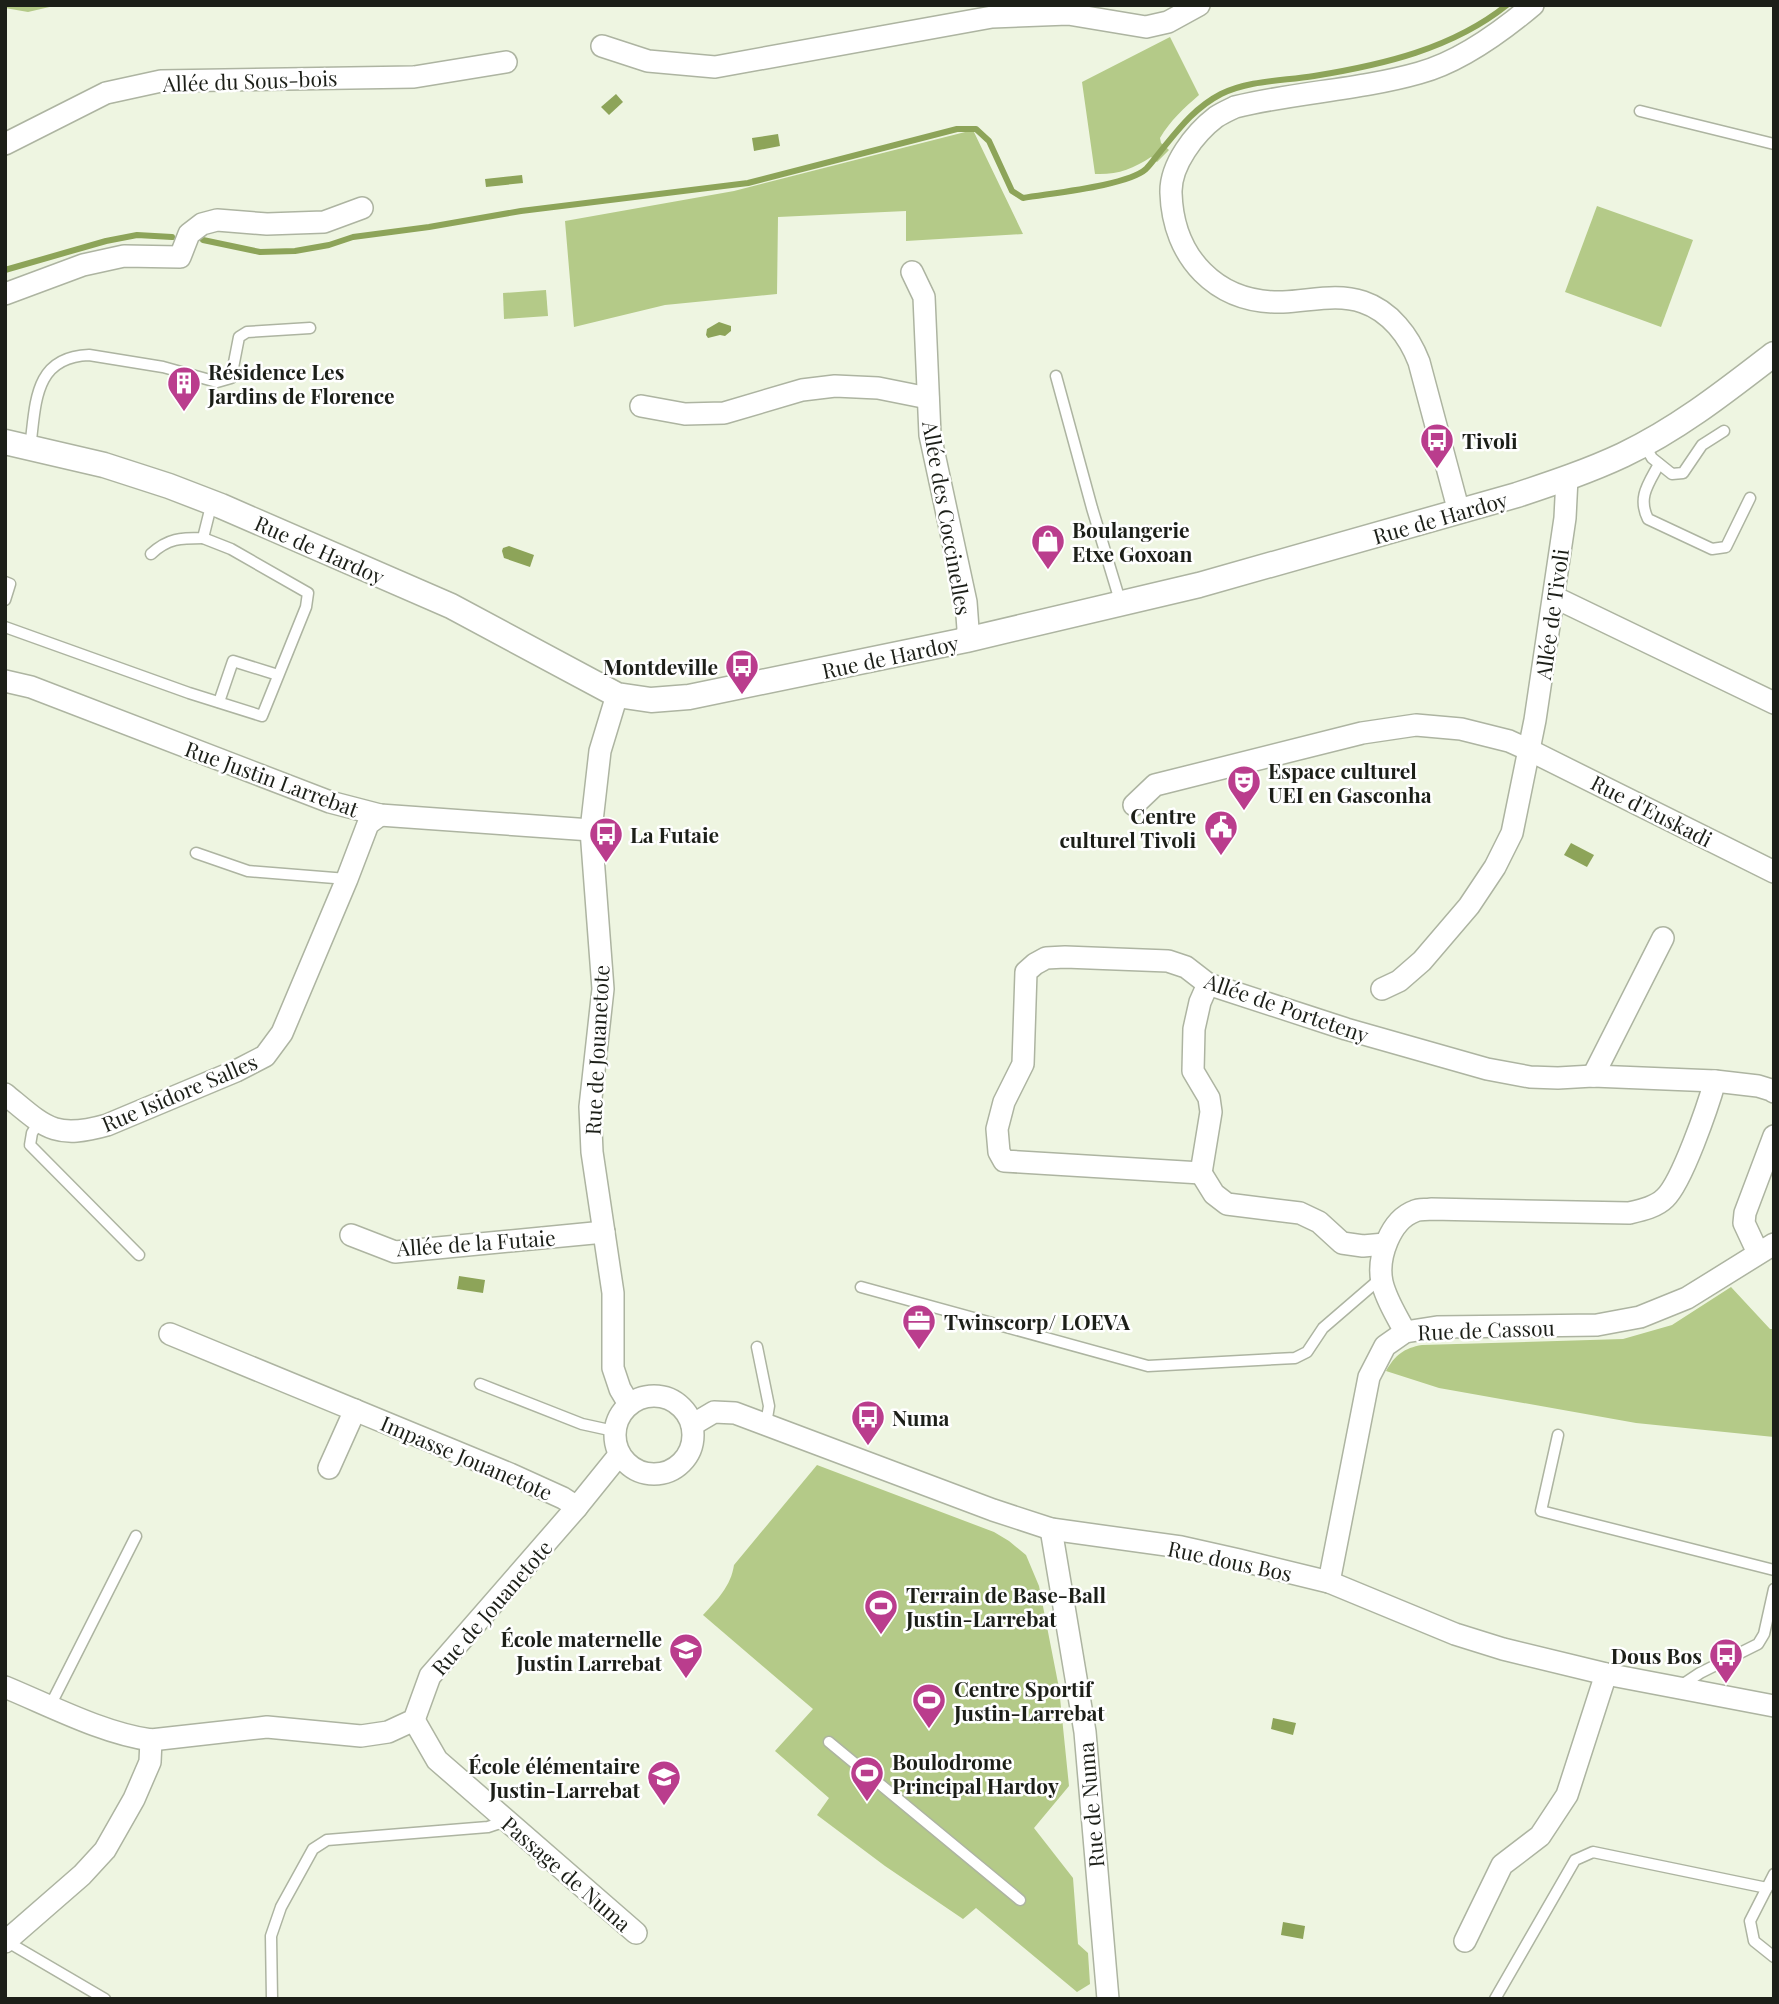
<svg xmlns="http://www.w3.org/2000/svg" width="1779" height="2004" font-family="'Playfair Display',serif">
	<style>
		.green { fill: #b4ca88 }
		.water { fill: #8da459 }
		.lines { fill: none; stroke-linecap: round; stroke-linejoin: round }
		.stream { stroke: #8da459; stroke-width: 6 }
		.service-casing { stroke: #adb4a1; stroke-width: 13 }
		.minor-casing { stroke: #adb4a1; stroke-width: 24 }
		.tertiary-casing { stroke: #adb4a1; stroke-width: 27 }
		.service { stroke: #fff; stroke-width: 10 }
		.minor { stroke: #fff; stroke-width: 21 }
		.tertiary { stroke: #fff; stroke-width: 24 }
		.labels { text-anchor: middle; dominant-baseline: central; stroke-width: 5; stroke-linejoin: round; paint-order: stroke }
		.street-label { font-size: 21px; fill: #1c1f18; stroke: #fff }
		.poi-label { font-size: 21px; font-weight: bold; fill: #1c1f18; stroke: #fff; text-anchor: start }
	</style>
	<rect width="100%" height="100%" fill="#eef5e1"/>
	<g class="green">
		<polygon points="5,5 58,5 28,12 5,8"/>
		<path d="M1170,37L1199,95C1184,108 1170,121 1160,138L1161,143L1169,150L1157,162L1151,157C1133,169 1117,175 1095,174L1082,82Z"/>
		<polygon points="973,130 1023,234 906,241 906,211 778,217 777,294 665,305 574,327 565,221 734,191"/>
		<polygon points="1597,206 1693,240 1661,327 1565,292"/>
		<polygon points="546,290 548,316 504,319 503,293"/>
		<path d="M1731,1287L1770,1329H1774V1437L1636,1423L1439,1388L1386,1371C1395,1355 1404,1348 1422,1345L1623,1339L1672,1325Z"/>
		<path d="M817,1465L994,1532L1009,1541L1026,1555L1039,1586L1059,1688L1069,1786L1034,1828L1073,1878L1078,1944L1088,1953L1090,1984L1077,1992L976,1908L963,1919L885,1866L817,1815L829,1798L775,1751L813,1709L703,1615C717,1600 731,1586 734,1565Z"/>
	</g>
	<g class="water">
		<polygon points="616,94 623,102 609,115 601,107"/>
		<polygon points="778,134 780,146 754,151 752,138"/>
		<polygon points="522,175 523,183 486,187 485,179"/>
		<polygon points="719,322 731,326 731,331 725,336 720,335 708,338 706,335 707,329"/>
		<polygon points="509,546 534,555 530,567 504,558 502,551 503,548"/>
		<polygon points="1571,843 1594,855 1587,867 1564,855"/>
		<polygon points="459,1276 485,1280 483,1293 457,1289"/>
		<polygon points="1273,1718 1296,1723 1293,1735 1271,1729"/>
		<polygon points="1283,1922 1305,1926 1303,1939 1281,1935"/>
	</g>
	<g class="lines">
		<g class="stream">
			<path d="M203,240L260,252L295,251L329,245L353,237L429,227L521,211L748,183L957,129H976L989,141L1012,191L1023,198C1051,193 1127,186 1146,169C1151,164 1155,158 1160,152C1178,130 1194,108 1221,94C1250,80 1283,81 1314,76C1382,65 1452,49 1507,5"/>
			<polyline points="5,270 106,241 137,235 172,237"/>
		</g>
		<g class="service-casing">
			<g id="service">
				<polyline points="1640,111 1774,144"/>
				<polyline points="1056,376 1092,508 1121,604"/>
				<polyline points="1644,444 1652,458 1672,474 1683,473 1702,445 1724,431"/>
				<path d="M30,448C36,404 33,357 89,355L163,367L217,382L231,378L239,337L247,332L310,328"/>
				<path d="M1659,464C1649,483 1637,497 1648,519L1712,549L1726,547L1750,498"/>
				<path d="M151,554C168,538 181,538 203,538L212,502"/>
				<polyline points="5,582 10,584 5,600"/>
				<polyline points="5,627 189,693 262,716 306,607 308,593 231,549 203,538"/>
				<polyline points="219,702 233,661 278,675"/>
				<polyline points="196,853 248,871 347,879"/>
				<polyline points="39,1122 32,1133 30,1145 139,1255"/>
				<polyline points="861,1287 1148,1366 1295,1358 1307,1352 1323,1328 1381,1278"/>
				<polyline points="757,1347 769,1406 766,1424"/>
				<polyline points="480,1384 582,1424 614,1431"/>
				<polyline points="1558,1435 1541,1511 1774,1570"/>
				<polyline points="1679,1687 1700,1673 1758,1644 1764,1634 1774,1589"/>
				<polyline points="50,1706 136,1536"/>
				<polyline points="829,1742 1020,1900"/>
				<polyline points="1774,1874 1750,1921 1754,1941 1774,1957"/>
				<polyline points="6,1941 105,1999"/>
				<polyline points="272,1999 271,1936 281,1907 313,1849 327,1840 488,1827 506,1821"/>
				<polyline points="1495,1999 1575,1860 1593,1852 1767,1888"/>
			</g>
		</g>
		<g class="minor-casing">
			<g id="minor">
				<polyline points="602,46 648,61 715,67 992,17 1068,14 1146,27 1168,22 1199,5"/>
				<polyline points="5,144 106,93 161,81 414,77 506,62"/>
				<polyline points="912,272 924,297 930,435 966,602 968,629 966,640"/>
				<polyline points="5,294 83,265 124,256 180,257 189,234 202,224 217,220 267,224 324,222 362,208"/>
				<polyline points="641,406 685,414 724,413 802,390 835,386 878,388 928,398"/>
				<path d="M1459,512L1419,362C1409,336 1390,311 1363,302C1337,293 1310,301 1283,302C1216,304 1173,257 1171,193C1170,165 1195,133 1216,117C1222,113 1229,110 1235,107C1296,92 1359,90 1419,73C1460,62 1501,32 1533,5"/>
				<polyline points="1554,597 1774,703"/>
				<polyline points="5,681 31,687 330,802 380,815 591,830"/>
				<polyline points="617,695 600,751 591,830 603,989 590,1107 592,1152 613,1293 613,1368 620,1389 629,1404"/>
				<polyline points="1134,805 1155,785 1362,733 1416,725 1461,729 1509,741 1529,750 1774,872"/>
				<polyline points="1382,989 1399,981 1422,961 1469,906 1495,867 1512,833 1535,720 1565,518 1567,478"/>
				<polyline points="1593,1076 1663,938"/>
				<path d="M5,1094C45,1127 54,1140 107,1125L236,1071L265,1056L282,1033L347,879L368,824L380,815"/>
				<polyline points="1201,1173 1004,1161 999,1152 997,1129 1004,1102 1023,1064 1026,972 1035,964 1046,958 1065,957 1168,961 1186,967 1208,984 1346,1029 1487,1069 1530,1077 1558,1078 1593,1076 1715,1081 1758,1086 1771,1090 1774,1092"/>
				<polyline points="1201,1173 1214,1194 1227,1204 1300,1213 1319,1222 1342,1243 1363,1246 1385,1244"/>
				<polyline points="1201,1173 1211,1112 1209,1098 1193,1071 1194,1029 1200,1002 1208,984"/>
				<polyline points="351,1235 395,1252 604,1232"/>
				<polyline points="1758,1253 1744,1223 1745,1213 1774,1136"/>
				<path d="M1405,1332C1397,1316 1386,1300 1382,1282C1377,1258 1390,1220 1415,1211C1419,1209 1426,1210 1431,1209L1629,1213C1642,1210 1656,1207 1665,1198C1682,1182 1708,1106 1715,1081"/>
				<polyline points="170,1334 510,1474 563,1498 577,1507"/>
				<circle cx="654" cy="1435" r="39"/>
				<polyline points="692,1425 714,1412 735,1413 993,1510 1051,1529 1181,1547 1239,1560 1329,1582 1455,1634 1503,1649 1606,1674 1774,1706"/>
				<polyline points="329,1468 355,1410"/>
				<polyline points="1051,1529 1085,1732 1108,1999"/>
				<polyline points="1329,1582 1369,1377 1385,1346 1405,1332 1437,1327 1597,1325 1640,1317 1687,1298 1774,1244"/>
				<path d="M5,1687C51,1706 102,1733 151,1740L267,1727L361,1736L388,1732L414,1720L430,1676L577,1507L619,1455"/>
				<polyline points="414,1720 437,1760 636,1933"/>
				<polyline points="1465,1941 1502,1865 1540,1836 1567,1795 1606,1674"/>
				<polyline points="5,1942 82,1875 105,1850 134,1799 150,1762 151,1740"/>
			</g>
		</g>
		<g class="tertiary-casing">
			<path id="tertiary" d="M5,442L104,465L169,486L221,506L451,606L617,695L651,700L689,697L966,640L1199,585L1517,495C1553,483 1589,471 1623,455C1678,429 1726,391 1774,354"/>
		</g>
		<use href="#service" class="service"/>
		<use href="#minor" class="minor"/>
		<use href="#tertiary" class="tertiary"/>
	</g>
	<defs>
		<g id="building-pin" transform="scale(1.75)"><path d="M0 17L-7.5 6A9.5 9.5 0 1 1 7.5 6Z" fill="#ba3d8d" stroke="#fff"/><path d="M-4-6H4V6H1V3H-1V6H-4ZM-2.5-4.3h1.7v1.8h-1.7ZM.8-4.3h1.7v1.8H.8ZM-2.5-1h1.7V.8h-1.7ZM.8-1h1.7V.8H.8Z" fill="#fff"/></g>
		<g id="bus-pin" transform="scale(1.75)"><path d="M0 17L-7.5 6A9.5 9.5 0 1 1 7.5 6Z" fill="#ba3d8d" stroke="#fff"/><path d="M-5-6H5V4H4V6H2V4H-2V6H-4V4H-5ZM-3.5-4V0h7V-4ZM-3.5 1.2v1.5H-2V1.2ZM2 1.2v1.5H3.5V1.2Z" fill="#fff"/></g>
		<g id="shop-pin" transform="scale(1.75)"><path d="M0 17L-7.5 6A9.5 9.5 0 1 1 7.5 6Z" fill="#ba3d8d" stroke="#fff"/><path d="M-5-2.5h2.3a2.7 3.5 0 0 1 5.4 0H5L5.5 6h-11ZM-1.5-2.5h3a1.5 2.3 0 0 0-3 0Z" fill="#fff"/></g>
		<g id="theatre-pin" transform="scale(1.75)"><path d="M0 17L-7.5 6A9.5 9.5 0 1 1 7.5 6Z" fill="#ba3d8d" stroke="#fff"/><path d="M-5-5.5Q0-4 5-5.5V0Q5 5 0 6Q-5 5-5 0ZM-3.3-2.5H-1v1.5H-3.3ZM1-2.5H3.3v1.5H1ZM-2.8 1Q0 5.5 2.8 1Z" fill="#fff"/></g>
		<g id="civic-pin" transform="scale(1.75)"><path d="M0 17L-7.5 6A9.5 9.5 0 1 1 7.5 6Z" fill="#ba3d8d" stroke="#fff"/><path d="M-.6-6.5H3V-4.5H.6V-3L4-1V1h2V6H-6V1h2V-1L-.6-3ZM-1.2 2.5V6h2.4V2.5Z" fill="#fff"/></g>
		<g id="office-pin" transform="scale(1.75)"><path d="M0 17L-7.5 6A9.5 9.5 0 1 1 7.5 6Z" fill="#ba3d8d" stroke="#fff"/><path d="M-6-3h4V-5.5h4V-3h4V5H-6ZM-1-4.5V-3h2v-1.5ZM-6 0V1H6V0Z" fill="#fff"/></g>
		<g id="stadium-pin" transform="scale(1.75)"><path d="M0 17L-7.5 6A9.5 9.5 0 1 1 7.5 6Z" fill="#ba3d8d" stroke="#fff"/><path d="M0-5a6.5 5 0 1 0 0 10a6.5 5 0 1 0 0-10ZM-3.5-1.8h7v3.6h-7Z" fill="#fff"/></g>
		<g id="school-pin" transform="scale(1.75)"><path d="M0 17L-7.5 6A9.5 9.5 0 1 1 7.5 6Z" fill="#ba3d8d" stroke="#fff"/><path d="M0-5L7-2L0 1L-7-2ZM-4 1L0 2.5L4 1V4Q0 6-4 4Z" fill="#fff"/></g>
	</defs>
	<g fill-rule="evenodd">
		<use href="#building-pin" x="184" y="383"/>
		<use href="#bus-pin" x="1437" y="440"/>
		<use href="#shop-pin" x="1048" y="541"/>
		<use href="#bus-pin" x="742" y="666"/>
		<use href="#theatre-pin" x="1244" y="782"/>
		<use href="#civic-pin" x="1221" y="827"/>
		<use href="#bus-pin" x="606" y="834"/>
		<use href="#office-pin" x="919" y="1321"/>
		<use href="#bus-pin" x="868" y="1417"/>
		<use href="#stadium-pin" x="881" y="1606"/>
		<use href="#school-pin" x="686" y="1650"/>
		<use href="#bus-pin" x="1726" y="1655"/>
		<use href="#stadium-pin" x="929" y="1700"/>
		<use href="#stadium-pin" x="867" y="1773"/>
		<use href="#school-pin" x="664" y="1777"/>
	</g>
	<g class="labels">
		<g class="street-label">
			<text transform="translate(250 80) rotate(-2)">Allée du Sous-bois</text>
			<text transform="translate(1440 517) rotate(-16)">Rue de Hardoy</text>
			<text transform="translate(948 518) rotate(80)">Allée des Coccinelles</text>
			<text transform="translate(320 549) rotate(24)">Rue de Hardoy</text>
			<text transform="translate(1551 614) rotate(-82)">Allée de Tivoli</text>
			<text transform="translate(890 656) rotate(-12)">Rue de Hardoy</text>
			<text transform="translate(272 778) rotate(20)">Rue Justin Larrebat</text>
			<text transform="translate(1652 810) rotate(27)">Rue d'Euskadi</text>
			<text transform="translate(1287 1007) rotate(19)">Allée de Porteteny</text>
			<text transform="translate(596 1050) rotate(-87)">Rue de Jouanetote</text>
			<text transform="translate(179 1092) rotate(-23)">Rue Isidore Salles</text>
			<text transform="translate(476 1242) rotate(-4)">Allée de la Futaie</text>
			<text transform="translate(1486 1329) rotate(-2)">Rue de Cassou</text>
			<text transform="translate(467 1457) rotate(23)">Impasse Jouanetote</text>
			<text transform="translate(1230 1560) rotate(12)">Rue dous Bos</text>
			<text transform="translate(491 1607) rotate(-49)">Rue de Jouanetote</text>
			<text transform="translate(1090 1805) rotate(-95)">Rue de Numa</text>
			<text transform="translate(567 1873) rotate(41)">Passage de Numa</text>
		</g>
		<g class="poi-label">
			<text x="208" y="371">Résidence Les<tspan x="208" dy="24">Jardins de Florence</tspan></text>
			<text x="1462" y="440">Tivoli</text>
			<text x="1072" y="529">Boulangerie<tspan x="1072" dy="24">Etxe Goxoan</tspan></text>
			<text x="718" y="666" text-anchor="end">Montdeville</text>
			<text x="1268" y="770">Espace culturel<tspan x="1268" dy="24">UEI en Gasconha</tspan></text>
			<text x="1196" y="815" text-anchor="end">Centre<tspan x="1196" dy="24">culturel Tivoli</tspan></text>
			<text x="630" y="834">La Futaie</text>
			<text x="944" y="1321">Twinscorp/ LOEVA</text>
			<text x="892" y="1417">Numa</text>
			<text x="906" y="1594">Terrain de Base-Ball<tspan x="906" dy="24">Justin-Larrebat</tspan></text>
			<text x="662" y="1638" text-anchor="end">École maternelle<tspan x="662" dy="24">Justin Larrebat</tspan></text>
			<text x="1702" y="1655" text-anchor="end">Dous Bos</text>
			<text x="954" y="1688">Centre Sportif<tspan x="954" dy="24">Justin-Larrebat</tspan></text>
			<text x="892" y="1761">Boulodrome<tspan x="892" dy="24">Principal Hardoy</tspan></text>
			<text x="640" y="1765" text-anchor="end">École élémentaire<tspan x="640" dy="24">Justin-Larrebat</tspan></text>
		</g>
	</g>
	<rect width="1779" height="2004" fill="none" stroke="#1c1f18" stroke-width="14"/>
</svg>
